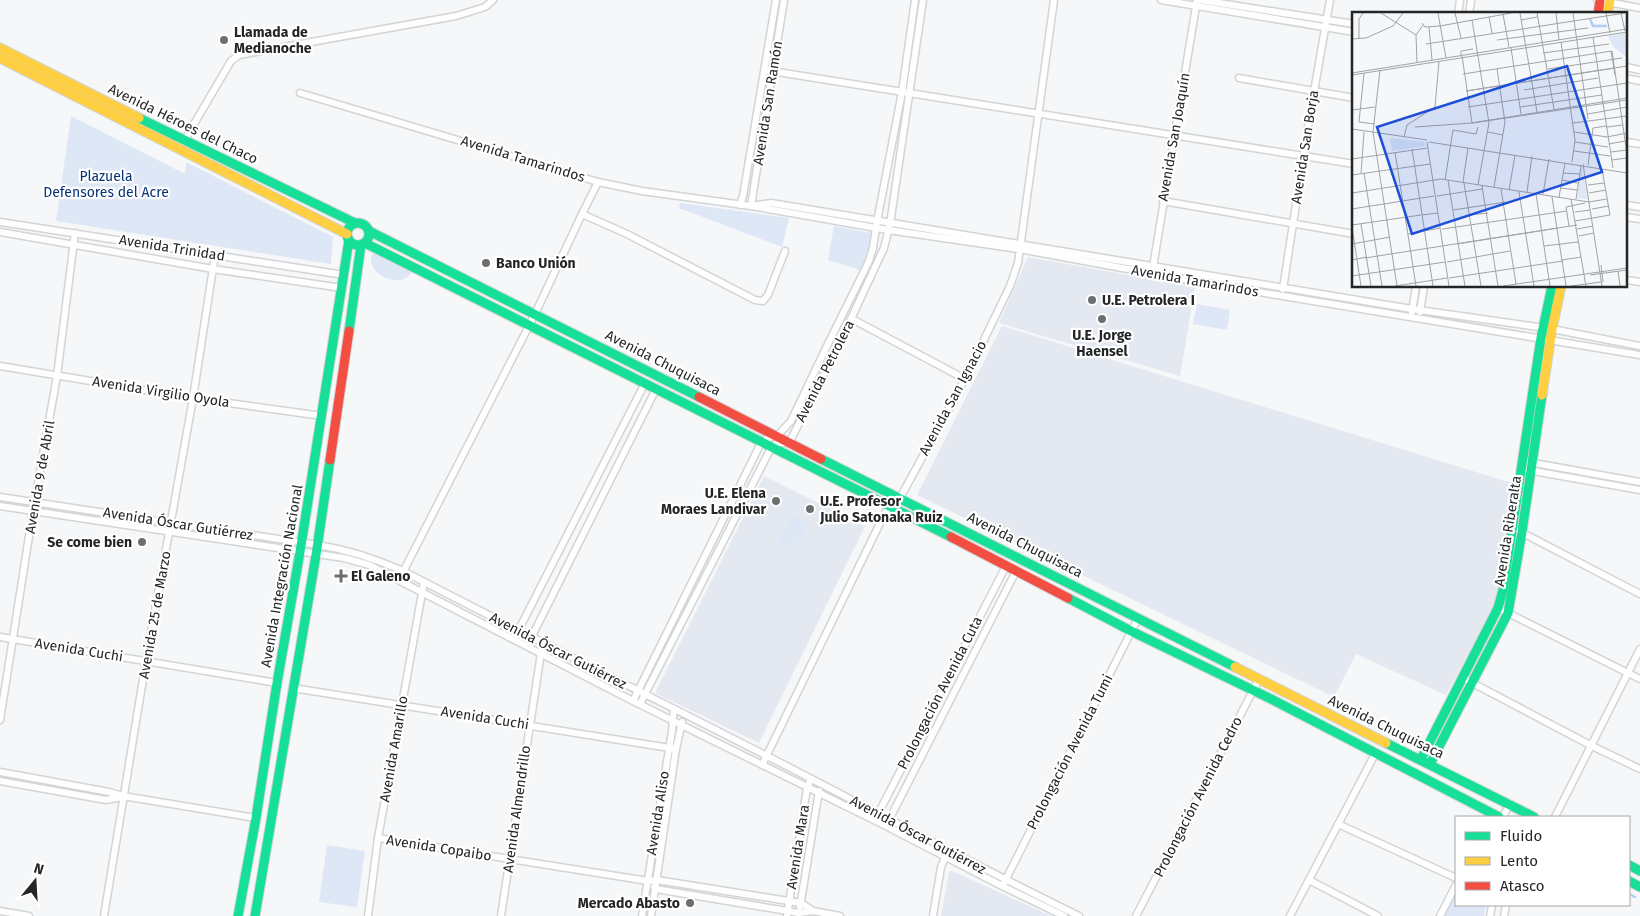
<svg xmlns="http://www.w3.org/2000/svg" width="1640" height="916" font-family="'Fira Sans',sans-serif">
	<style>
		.built { fill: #e4e8f0 }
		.green { fill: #dde7f6 }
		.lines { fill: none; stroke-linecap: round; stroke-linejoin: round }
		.stream { stroke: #b1cdf8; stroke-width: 2.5 }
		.street-casing { stroke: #d2d4d5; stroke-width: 9 }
		.fast-casing { stroke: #d2d4d5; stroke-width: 11 }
		.slow-casing { stroke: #d2d4d5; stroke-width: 11 }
		.jam-casing { stroke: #d2d4d5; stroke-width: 11 }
		.street { stroke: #fefefe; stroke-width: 6 }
		.fast { stroke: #16e098; stroke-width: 9 }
		.slow { stroke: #ffcf43; stroke-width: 9 }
		.jam { stroke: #f24e42; stroke-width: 9 }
		.poi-dot { fill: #6c6e70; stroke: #fff; stroke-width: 2 }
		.labels { text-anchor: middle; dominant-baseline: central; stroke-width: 4.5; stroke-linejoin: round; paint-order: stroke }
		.poi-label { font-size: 14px; font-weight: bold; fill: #232526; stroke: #fff; text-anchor: start }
		.street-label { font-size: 14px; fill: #232526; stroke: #fff }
		.park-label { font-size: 14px; fill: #033276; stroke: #fff }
		.inset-river { fill: none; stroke: #b1cdf8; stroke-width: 2.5 }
		.inset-road { fill: none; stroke: #a1a3a5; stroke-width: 1 }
		.view { fill: #1d4ed8; fill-opacity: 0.15; stroke: #1d4ed8; stroke-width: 2.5 }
		.inset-edge { fill: none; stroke: #232526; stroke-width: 2.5 }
	</style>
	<rect width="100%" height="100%" fill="#f5f7f9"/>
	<g class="built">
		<polygon points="1028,257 1195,287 1180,376 999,323"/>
		<polygon points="1002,326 1515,484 1495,605 1446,695 1356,654 1334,697 917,495"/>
		<polygon points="764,476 865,526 759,743 655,693"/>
		<polygon points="952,871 1051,916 941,916 949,872"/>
	</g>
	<g class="green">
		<polygon points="71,116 185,174 186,162 333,237 331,264 56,221"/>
		<polygon points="680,203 789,218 782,247 679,208"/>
		<path d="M834,226L871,233C872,246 867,258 861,270L828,260Z"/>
		<path d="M372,254H376L412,272C400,291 365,274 372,254Z"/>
		<polygon points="1197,304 1230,310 1227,330 1193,324"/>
		<polygon points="792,515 808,523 794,549 778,541"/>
		<polygon points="327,845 365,851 357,907 319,902"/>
		<polygon points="1456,891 1456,905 1486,905 1484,916 1443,916"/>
	</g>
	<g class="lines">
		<polyline class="stream" points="1629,894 1635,897"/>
		<g class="street-casing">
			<g id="street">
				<polyline points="1161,0 1354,32"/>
				<polyline points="1200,0 1354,24"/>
				<polyline points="1597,0 1640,8"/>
				<polyline points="1458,14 1460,0"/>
				<polyline points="1469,14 1471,0"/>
				<polyline points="1626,67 1640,70"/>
				<polyline points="765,70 1354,164"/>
				<polyline points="1239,78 1354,98"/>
				<polyline points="1626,78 1640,81"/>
				<polyline points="300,93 598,182 642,191 751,206 784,0"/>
				<polyline points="184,141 231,61 239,55 456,16 485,7 493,0"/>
				<polyline points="1626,142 1640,144"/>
				<polyline points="1163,201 1354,234"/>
				<polyline points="740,205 743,196 776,0"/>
				<polyline points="1626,205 1640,207"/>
				<polyline points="582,214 598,182"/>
				<polyline points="1626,217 1640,219"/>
				<polyline points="0,222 344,275"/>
				<polyline points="0,232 213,269 342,288"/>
				<polyline points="1153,267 1197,0"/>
				<polyline points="1626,280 1640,282"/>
				<polyline points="1283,289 1308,126 1330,0"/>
				<polyline points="1412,312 1416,286"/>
				<polyline points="1420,312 1424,286"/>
				<polyline points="852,319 965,379"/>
				<polyline points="1640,346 1552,329 1412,309 771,203 751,206 888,230 1019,249 1198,282 1640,355"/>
				<polyline points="0,366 193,398 322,416"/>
				<polyline points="1523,461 1640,482"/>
				<polyline points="1522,469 1640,490"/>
				<path d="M0,497L318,545C349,550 374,558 403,571C524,634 646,694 767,756C871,809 974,865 1079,916"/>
				<polyline points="0,506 344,558 369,565 633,701 886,826 1002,886 1064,916"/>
				<polyline points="1519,531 1640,594"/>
				<polyline points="402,574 535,314 582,214 627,234 755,300 763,301 768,295 785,251"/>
				<polyline points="1498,608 1640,679"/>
				<polyline points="0,637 277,683"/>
				<polyline points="514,639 645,383"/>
				<polyline points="530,640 656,389"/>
				<polyline points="1463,678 1592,746 1640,769"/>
				<polyline points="293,688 676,749"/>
				<polyline points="633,701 761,443 768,438 777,436 791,421 826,348 869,261 873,248 876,227 902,92 915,0"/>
				<polyline points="640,704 771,448 777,443 789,443 836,351 884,248 890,224 923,0"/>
				<polyline points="0,720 33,511 57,376 75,233"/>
				<polyline points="762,765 885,513 900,498 965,379 1010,286 1018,263 1054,0"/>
				<polyline points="0,772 109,792 123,796 256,818"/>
				<polyline points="0,781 106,800 122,797"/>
				<polyline points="877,816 1006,566"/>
				<polyline points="1503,817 1509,805"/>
				<polyline points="1555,817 1640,649"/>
				<polyline points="888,822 1016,571"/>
				<polyline points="1338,824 1456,878"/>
				<polyline points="378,838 648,881 657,880 801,903 813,911"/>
				<polyline points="1309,880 1378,916"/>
				<polyline points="1004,883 1138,618"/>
				<polyline points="654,887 656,889 799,913 813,911 840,916"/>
				<polyline points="800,907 819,791"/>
				<polyline points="0,911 29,916"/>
				<polyline points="104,916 146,661 193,398 215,255"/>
				<polyline points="368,916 378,838 424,582"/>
				<polyline points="501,916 541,653 545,645"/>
				<polyline points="642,916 672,731 674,709"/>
				<polyline points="651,916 676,749 682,722"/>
				<polyline points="787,916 807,788 811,779"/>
				<polyline points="933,916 941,867 947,853"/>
				<polyline points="1136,916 1259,679"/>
				<polyline points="1290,916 1375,754"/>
				<polyline points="1440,916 1456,885"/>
				<polyline points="1490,916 1492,905"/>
				<polyline points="1504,916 1506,905"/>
			</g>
		</g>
		<g class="fast-casing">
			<g id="fast">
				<polyline points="139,118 355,223"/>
				<circle cx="358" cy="234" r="11"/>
				<polyline points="369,231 699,397"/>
				<polyline points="365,243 951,537"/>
				<polyline points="349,331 361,245"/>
				<polyline points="821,459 1235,667"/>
				<polyline points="1068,598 1131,631 1271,699 1499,817"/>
				<polyline points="1386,743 1534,817"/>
				<polyline points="1421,759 1498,608 1503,590 1541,338 1552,286"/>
				<polyline points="1430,764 1508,613 1522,532 1542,395"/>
				<polyline points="1629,865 1640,871"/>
				<polyline points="1629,881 1640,887"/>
				<polyline points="238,916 256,818 277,683 300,552 349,240"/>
				<polyline points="255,916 316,555 330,460"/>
			</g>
		</g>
		<g class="slow-casing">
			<g id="slow">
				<polyline points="1607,14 1610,0"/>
				<polyline points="0,48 139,118"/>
				<polyline points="0,58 347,234"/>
				<polyline points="1542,395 1552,329 1561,286"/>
				<polyline points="1235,667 1386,743"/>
			</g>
		</g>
		<g class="jam-casing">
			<g id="jam">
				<polyline points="1598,14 1600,0"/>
				<polyline points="699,397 821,459"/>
				<polyline points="330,460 349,331"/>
				<polyline points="951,537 1068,598"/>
			</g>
		</g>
		<use href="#street" class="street"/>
		<use href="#fast" class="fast"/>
		<use href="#slow" class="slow"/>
		<use href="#jam" class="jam"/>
	</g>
	<g class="poi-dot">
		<circle cx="224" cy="40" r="5"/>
		<circle cx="486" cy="263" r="5"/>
		<circle cx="1092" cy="300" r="5"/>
		<circle cx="1102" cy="319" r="5"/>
		<circle cx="776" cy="501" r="5"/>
		<circle cx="810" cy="509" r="5"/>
		<circle cx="142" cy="542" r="5"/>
		<path d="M338.5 568.5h5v5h5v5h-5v5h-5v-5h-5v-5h5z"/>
		<circle cx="690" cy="903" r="5"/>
	</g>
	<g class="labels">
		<g class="poi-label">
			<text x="234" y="32">Llamada de<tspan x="234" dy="16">Medianoche</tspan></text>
			<text x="496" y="263">Banco Unión</text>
			<text x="1102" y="300">U.E. Petrolera I</text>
			<text x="1102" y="335" text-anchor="middle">U.E. Jorge<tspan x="1102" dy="16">Haensel</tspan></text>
			<text x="766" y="493" text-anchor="end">U.E. Elena<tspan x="766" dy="16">Moraes Landivar</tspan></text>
			<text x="820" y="501">U.E. Profesor<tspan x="820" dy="16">Julio Satonaka Ruiz</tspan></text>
			<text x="132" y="542" text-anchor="end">Se come bien</text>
			<text x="351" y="576">El Galeno</text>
			<text x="680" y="903" text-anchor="end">Mercado Abasto</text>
		</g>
		<g class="street-label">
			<text transform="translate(768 103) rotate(-81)">Avenida San Ramón</text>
			<text transform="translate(183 124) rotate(26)">Avenida Héroes del Chaco</text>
			<text transform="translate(1174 137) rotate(-80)">Avenida San Joaquín</text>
			<text transform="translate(1305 147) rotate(-81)">Avenida San Borja</text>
			<text transform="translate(523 159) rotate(17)">Avenida Tamarindos</text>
			<text transform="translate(172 248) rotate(9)">Avenida Trinidad</text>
			<text transform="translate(1195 281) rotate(10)">Avenida Tamarindos</text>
			<text transform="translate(663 363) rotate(27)">Avenida Chuquisaca</text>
			<text transform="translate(825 371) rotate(-63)">Avenida Petrolera</text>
			<text transform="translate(161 392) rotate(9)">Avenida Virgilio Oyola</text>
			<text transform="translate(953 398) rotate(-62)">Avenida San Ignacio</text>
			<text transform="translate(40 477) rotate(-80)">Avenida 9 de Abril</text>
			<text transform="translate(178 524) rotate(9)">Avenida Óscar Gutiérrez</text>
			<text transform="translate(1508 531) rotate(-81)">Avenida Riberalta</text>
			<text transform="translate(1025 545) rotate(27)">Avenida Chuquisaca</text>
			<text transform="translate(282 576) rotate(-80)">Avenida Integración Nacional</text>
			<text transform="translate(155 615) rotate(-80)">Avenida 25 de Marzo</text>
			<text transform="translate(79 650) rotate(9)">Avenida Cuchi</text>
			<text transform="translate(558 651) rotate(27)">Avenida Óscar Gutiérrez</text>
			<text transform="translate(940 693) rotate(-63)">Prolongación Avenida Cuta</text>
			<text transform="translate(485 718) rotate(9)">Avenida Cuchi</text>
			<text transform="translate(1386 727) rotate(26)">Avenida Chuquisaca</text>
			<text transform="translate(394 749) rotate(-80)">Avenida Amarillo</text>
			<text transform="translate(1070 752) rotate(-63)">Prolongación Avenida Tumi</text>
			<text transform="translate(1198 797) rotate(-63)">Prolongación Avenida Cedro</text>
			<text transform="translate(517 809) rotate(-82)">Avenida Almendrillo</text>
			<text transform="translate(658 813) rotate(-81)">Avenida Aliso</text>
			<text transform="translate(918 835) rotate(28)">Avenida Óscar Gutiérrez</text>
			<text transform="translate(798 847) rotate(-81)">Avenida Mara</text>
			<text transform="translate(439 848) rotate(9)">Avenida Copaibo</text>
		</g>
		<g class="park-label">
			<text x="106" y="176">Plazuela<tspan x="106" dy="16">Defensores del Acre</tspan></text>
		</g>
	</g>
	<g transform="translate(1352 12)">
		<rect width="275" height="275" fill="#f5f7f9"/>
		<path d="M275,21V45L261,35L256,24ZM38,126L73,130V134L40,139ZM229,156L230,157L236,187L225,186Z" fill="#dde7f6"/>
		<path class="inset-river" d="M238,7L241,14H255"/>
		<path class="inset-road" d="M29,1L64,23M86,1L94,46M103,1L109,26M168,1L185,100M185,1L202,97M204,1L207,28M221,1L236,107M254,1L258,21M269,1L273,19M151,2L157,35M137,5L140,21M120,8L137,111L126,173M169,8L185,5M70,11L73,15L88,14L159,1M77,15L80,48M241,25L261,156M7,26V7L11,1M0,27L14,26L41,14L51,1M145,28L236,16M209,30L223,128L220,150M74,32L273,1M159,36L169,102M259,39L263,63M191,41L257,32M109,43V39L121,37M65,50L64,23L71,13M263,56L114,79L275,54M196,57L270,46M28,58L21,120L45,274M0,61L275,17M12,61L7,110L23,112M111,62L260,39L275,142M0,63L275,20M172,78L246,66M275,86L120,111L275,88M116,95L275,71M168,95L250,83M0,98L23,95M236,102L275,95M221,111L275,104M63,115L120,111L110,44M255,115L271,113M0,117L75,128M136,120L151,123M222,120L255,125L275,121M52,125L55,113L83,95L87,49M75,130L97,274M77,130L275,161M223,130L256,135M257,132L273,129M60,137L81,274M222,139L258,144M43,140L64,274M259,140L275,138M0,147L75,136M260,148L275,146M231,152L250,274M236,153L241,116L254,114M9,161L12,120M12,161L30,274M211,161L227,162M0,163L78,152M93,168L101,118L124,122L126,115M96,168L113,274M210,168L226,171M111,170L116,136M112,171L129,274M236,173L252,171M130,174L146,274M142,175L153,110L145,57M209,176L225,178M149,177L164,272M157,178L163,143M167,180L182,274M175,180L180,144M0,181L89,167L237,190L255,187M237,181L254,178M184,182L198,274M191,182L197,147M85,184L130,177M200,185L214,274M207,185L213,151M219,187L234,274M224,187L229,154M0,197L82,184M240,197L257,194M101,198L154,190M223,200L238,198M70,203L86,201M118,203L136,201M223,209L258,203L250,157M9,212L19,274M0,213L69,203M217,214L214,195L233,191M0,215L9,274M206,216L225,213M90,217L215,199M225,217L241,214M56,222L88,216M227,224L242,221M0,232L38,225M192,234L226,230M13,246L206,216L105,232M0,248L15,245M210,248L229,245M95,250L158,239M249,253L251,270M266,259L268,274M238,263L275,258M0,264L93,250M97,266L211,249M43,274L95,266M151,274L275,256M219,274L249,270"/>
		<path class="view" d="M215,54L250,160L60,222L25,115Z"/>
		<rect width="275" height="275" class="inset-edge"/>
	</g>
	<rect x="1455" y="816" width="175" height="90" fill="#ffffff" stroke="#a7a8a8"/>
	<rect x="1465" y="832" width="25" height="8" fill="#16e098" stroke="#a7a8a8"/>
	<text x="1500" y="841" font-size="15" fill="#232526">Fluido</text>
	<rect x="1465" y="857" width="25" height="8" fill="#ffcf43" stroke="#a7a8a8"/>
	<text x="1500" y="866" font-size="15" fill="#232526">Lento</text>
	<rect x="1465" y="882" width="25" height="8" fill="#f24e42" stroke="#a7a8a8"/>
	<text x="1500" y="891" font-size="15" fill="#232526">Atasco</text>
	<g transform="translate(35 881) rotate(18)" stroke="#ffffff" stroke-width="4" paint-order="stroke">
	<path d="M0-4L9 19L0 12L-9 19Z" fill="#232526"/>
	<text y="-8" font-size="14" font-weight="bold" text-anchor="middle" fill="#232526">N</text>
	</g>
</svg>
